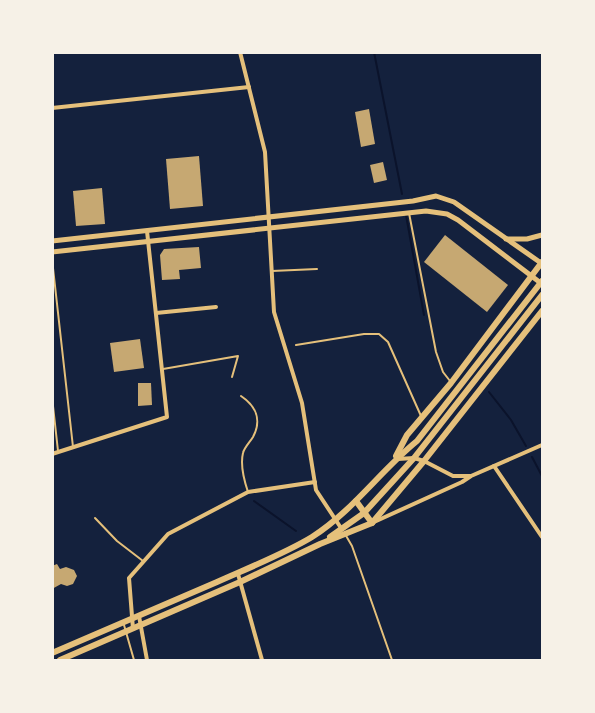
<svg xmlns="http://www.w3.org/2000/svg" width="595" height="713" font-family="Commissioner,sans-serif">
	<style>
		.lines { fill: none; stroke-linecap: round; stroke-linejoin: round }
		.stream { stroke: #0b132b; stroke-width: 2 }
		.building { fill: #c6a872 }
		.service { stroke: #e5c07b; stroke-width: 2 }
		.minor { stroke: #e5c07b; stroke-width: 4 }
		.tertiary { stroke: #e5c07b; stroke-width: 5 }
		.primary { stroke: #e5c07b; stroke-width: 6 }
	</style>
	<rect width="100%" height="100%" fill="#14213d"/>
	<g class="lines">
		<g class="stream">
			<polyline points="374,52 402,194"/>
			<polyline points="406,215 424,315"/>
			<polyline points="489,392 511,420 526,446"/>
			<polyline points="532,457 542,476"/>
			<polyline points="254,501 296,531"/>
		</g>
	</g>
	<g class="building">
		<polygon points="369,109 375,144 361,147 355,112"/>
		<polygon points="199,156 203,206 170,209 166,159"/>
		<polygon points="383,162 387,180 374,183 370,165"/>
		<polygon points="102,188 105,224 76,226 73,191"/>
		<polygon points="445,235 508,285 487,312 424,262"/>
		<polygon points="199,247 201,268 179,270 180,279 162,280 160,255 164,249"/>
		<polygon points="140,339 144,368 114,372 110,343"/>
		<polygon points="138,383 151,383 152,405 138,406"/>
		<polygon points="57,564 60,569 66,567 74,570 77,576 73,584 67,586 61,584 52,589 52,566"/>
	</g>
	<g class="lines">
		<g class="service">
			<polyline points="409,213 436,352 443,372 450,381"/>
			<polyline points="52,259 73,447"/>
			<polyline points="272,271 317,269"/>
			<polyline points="296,345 364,334 379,334 388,342 421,416"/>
			<polyline points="163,369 238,356 232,377"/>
			<path d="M241,396C256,406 262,420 253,437C250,442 244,448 243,453C240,465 244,480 248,492"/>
			<polyline points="52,397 58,451"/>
			<polyline points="95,518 117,541 143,561"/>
			<polyline points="345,534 352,546 392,660"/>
			<polyline points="124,625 134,660"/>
		</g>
		<g class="minor">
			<polyline points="240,52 265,152 274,312 302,403 316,490 341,528"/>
			<polyline points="52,108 249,87"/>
			<polyline points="156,313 216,307"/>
			<polyline points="52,454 167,417 147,231"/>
			<polyline points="398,459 414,458 424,461 453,476 470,476"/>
			<polyline points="494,466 542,537"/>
			<polyline points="374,522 462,482 471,476 542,445"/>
			<polyline points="238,574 262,660"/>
			<polyline points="139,616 147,660"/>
			<polyline points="133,629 129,578 168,534 248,492 315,482"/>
		</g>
		<g class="tertiary">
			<polyline points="506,239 527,239 542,235"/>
			<polyline points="52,241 413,201 436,196 454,202 541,263"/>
			<polyline points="52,252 426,211 447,214 458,220 542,284"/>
		</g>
		<g class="primary">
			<polyline points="396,456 407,435 451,383 542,262"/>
			<polyline points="356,501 372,523"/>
			<polyline points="330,537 364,513 414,458 542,295"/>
			<path d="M52,653C107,629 162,606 217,582C246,569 286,553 312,537C353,511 380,471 417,441L542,281"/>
			<polyline points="60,660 240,582 320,544 372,523 424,461 542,311"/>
		</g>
	</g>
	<rect width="595" height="713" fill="none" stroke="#f6f1e7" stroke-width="108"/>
</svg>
